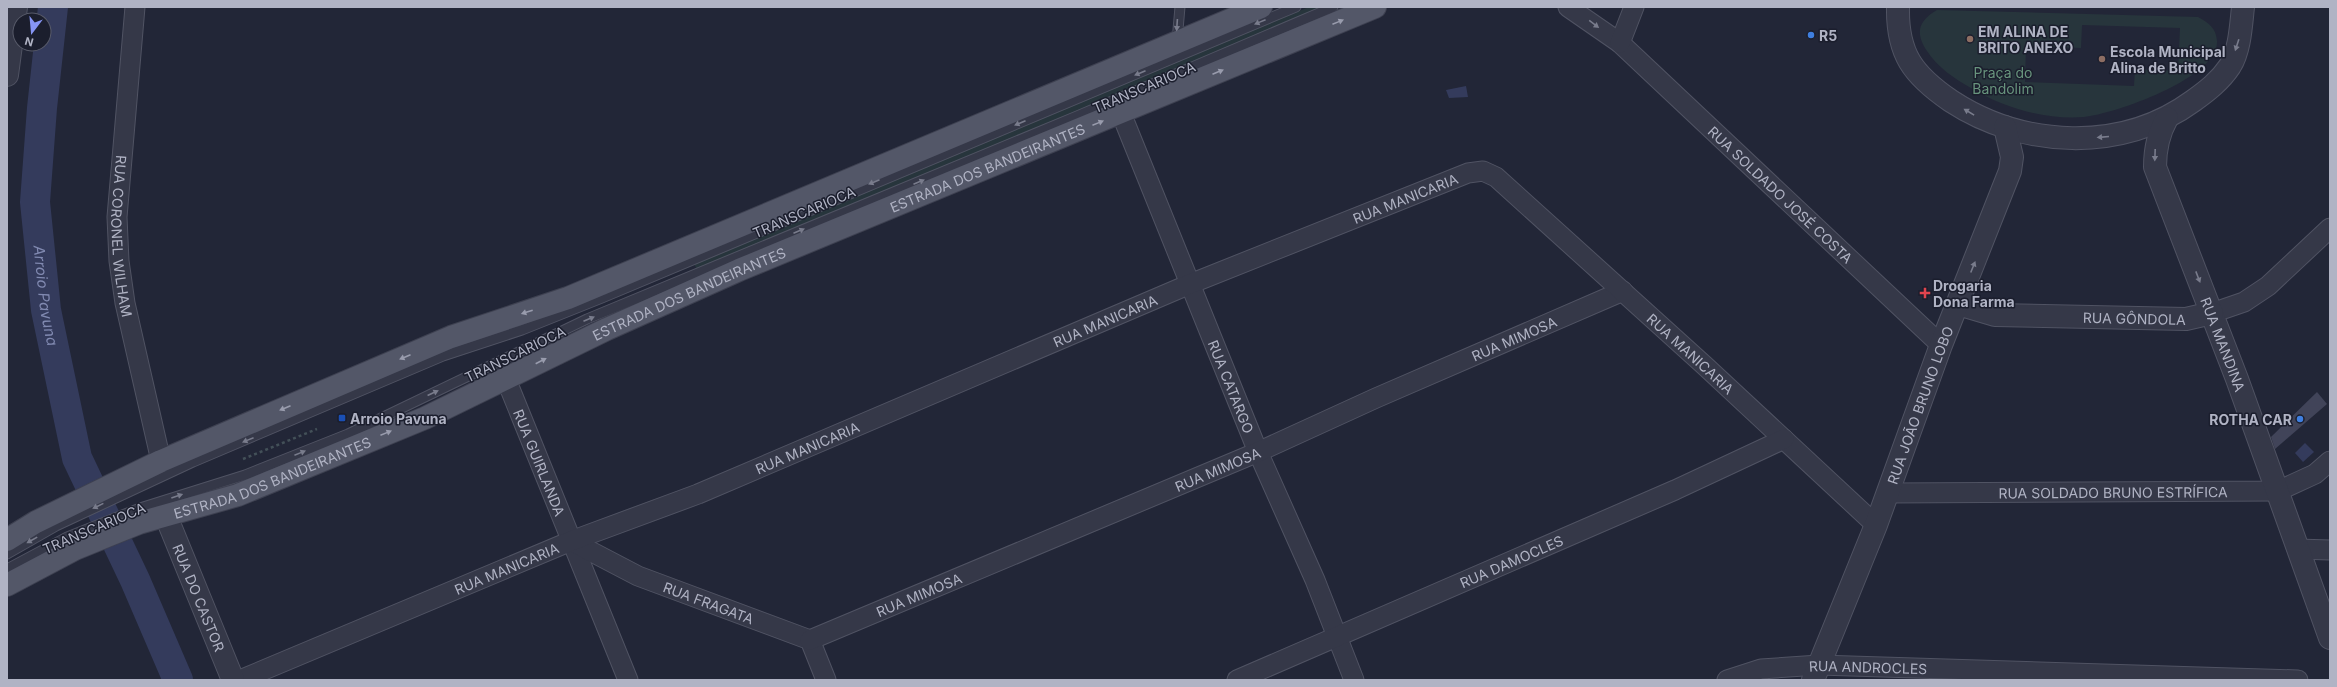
<svg xmlns="http://www.w3.org/2000/svg" width="2337" height="687" font-family="Inter,sans-serif">
	<style>
		.green { fill: #27353c; fill-rule: evenodd }
		.water { fill: #343b5c }
		.lines { fill: none; stroke-linecap: round; stroke-linejoin: round }
		.river { stroke: #343b5c; stroke-width: 30 }
		.building { fill: #414459 }
		.service-casing { stroke: #505363; stroke-width: 11 }
		.minor-casing { stroke: #505363; stroke-width: 21 }
		.tertiary-casing { stroke: #505363; stroke-width: 24 }
		.primary-casing { stroke: #3e4151; stroke-width: 24 }
		.path { stroke: #435058; stroke-width: 2.5; stroke-dasharray: 3 3; stroke-linecap: butt }
		.service { stroke: #353848; stroke-width: 9 }
		.minor { stroke: #353848; stroke-width: 19 }
		.tertiary { stroke: #353848; stroke-width: 22 }
		.primary { stroke: #535768; stroke-width: 22 }
		.oneway { fill: #797c8c }
		.oneway2 { fill: #999cad }
		.shop-dot { fill: #3f7fe0; stroke: #1b1e2d; stroke-width: 1.5 }
		.education-dot { fill: #8d6e63; stroke: #1b1e2d; stroke-width: 1.5 }
		.health-dot { fill: #e0444e; stroke: #1b1e2d; stroke-width: 1.5 }
		.transit-dot { fill: #1a4fb4; stroke: #1b1e2d; stroke-width: 1.5 }
		.labels { text-anchor: middle; dominant-baseline: central; stroke-width: 3; stroke-linejoin: round; paint-order: stroke }
		.poi-label { font-size: 14px; font-weight: bold; fill: #b0b3c4; stroke: #1b1e2d; text-anchor: start }
		.park-label { font-size: 14px; fill: #68947d; stroke: #1b1e2d }
		.street-label { font-size: 14px; fill: #b0b3c4; stroke: #1b1e2d }
		.water-label { font-size: 15px; font-style: italic; fill: #8089b0; stroke: #1b1e2d }
	</style>
	<rect width="100%" height="100%" fill="#222637"/>
	<g class="green">
		<polygon points="1309,7 1328,7 701,277 694,264 961,149"/>
		<path d="M1937,10L2198,17C2209,23 2216,28 2217,41C2219,78 2114,114 2084,117C2046,120 2003,108 1971,88C1955,79 1937,67 1927,51C1915,33 1918,21 1937,10ZM2082,25L2180,28L2178,71L2135,69L2134,86L2025,82L2026,46L2081,48Z"/>
	</g>
	<g class="water">
		<polygon points="1466,86 1468,97 1449,98 1446,90"/>
		<polygon points="2305,443 2314,452 2303,462 2295,453"/>
	</g>
	<g class="lines">
		<path class="river" id="s1" d="M53,7L42,108L35,202L46,310L77,458L135,580L178,680"/>
	</g>
	<polygon class="building" points="2317,392 2327,404 2275,449 2271,437"/>
	<g class="lines">
		<g class="service-casing">
			<g id="service">
				<polyline points="1177,41 1180,7"/>
				<polyline points="7,554 56,526 193,462 443,356 522,330 602,298 1296,7"/>
				<polyline points="7,569 67,537 140,508 245,475 348,434 587,319 1077,116 1333,7"/>
			</g>
		</g>
		<g class="minor-casing">
			<g id="minor">
				<path id="s2" d="M135,7L117,217L119,261L125,303L161,461"/>
				<path id="s3" d="M1568,7L1620,43L1941,345"/>
				<polyline points="1620,43 1634,7"/>
				<path id="s4" d="M1121,113L1258,452L1315,580L1354,680"/>
				<polyline points="2212,313 2244,302 2268,286 2330,228"/>
				<path id="s5" d="M506,379L628,680"/>
				<path id="s6" d="M1888,493L2278,491L2315,474L2330,461"/>
				<path id="s7" d="M571,541L638,576L810,640L826,680"/>
				<polyline points="2297,549 2330,550"/>
				<path id="s8" d="M810,640L1258,452L1376,398L1623,291"/>
				<path id="s9" d="M240,680L571,541L698,494L1190,284L1468,173L1483,171L1496,177L1704,365L1876,525"/>
				<path id="s10" d="M1237,680L1675,490L1784,439"/>
				<path id="s11" d="M1727,680L1761,669L1819,665L2298,680"/>
			</g>
		</g>
		<g class="tertiary-casing">
			<g id="tertiary">
				<path d="M1898,7C1897,54 1913,75 1951,101C2023,148 2122,153 2193,101C2207,91 2220,81 2230,66C2240,50 2241,25 2243,7"/>
				<polyline points="7,75 16,7"/>
				<path id="s12" d="M2167,118C2158,134 2155,149 2155,167L2237,379L2330,638"/>
				<path id="s13" d="M1958,304L1995,315L2186,319L2212,313"/>
				<path id="s14" d="M166,516L233,680"/>
				<path id="s15" d="M1813,680L1876,525L1941,345L2010,171L2012,157L2005,127"/>
			</g>
		</g>
		<g class="primary-casing">
			<g id="primary">
				<polyline points="7,540 36,522 161,461 451,337 568,298 1261,7"/>
				<path id="s16" d="M7,585L75,549L139,523L238,495L425,418L607,329L739,270L1375,7"/>
			</g>
		</g>
		<polyline class="path" points="243,459 317,429"/>
		<use href="#service" class="service"/>
		<use href="#minor" class="minor"/>
		<use href="#tertiary" class="tertiary"/>
		<use href="#primary" class="primary"/>
	</g>
	<defs><path id="oneway-solid" d="M-6-.8H1V-3.2L6.5 0L1 3.2V.8H-6Z"/></defs>
	<g class="oneway">
		<use href="#oneway-solid" transform="translate(1260 22) rotate(158)"/>
		<use href="#oneway-solid" transform="translate(1594 24) rotate(37)"/>
		<use href="#oneway-solid" transform="translate(1177 25) rotate(94)"/>
		<use href="#oneway-solid" transform="translate(2237 45) rotate(108)"/>
		<use href="#oneway-solid" transform="translate(1140 73) rotate(157)"/>
		<use href="#oneway-solid" transform="translate(1969 112) rotate(-149)"/>
		<use href="#oneway-solid" transform="translate(1020 123) rotate(157)"/>
		<use href="#oneway-solid" transform="translate(2103 137) rotate(175)"/>
		<use href="#oneway-solid" transform="translate(2155 155) rotate(92)"/>
		<use href="#oneway-solid" transform="translate(874 182) rotate(157)"/>
		<use href="#oneway-solid" transform="translate(919 182) rotate(-23)"/>
		<use href="#oneway-solid" transform="translate(799 231) rotate(-23)"/>
		<use href="#oneway-solid" transform="translate(1973 267) rotate(-68)"/>
		<use href="#oneway-solid" transform="translate(2198 277) rotate(69)"/>
		<use href="#oneway-solid" transform="translate(589 319) rotate(-23)"/>
		<use href="#oneway-solid" transform="translate(433 393) rotate(-25)"/>
		<use href="#oneway-solid" transform="translate(248 440) rotate(158)"/>
		<use href="#oneway-solid" transform="translate(300 453) rotate(-22)"/>
		<use href="#oneway-solid" transform="translate(177 496) rotate(-19)"/>
		<use href="#oneway-solid" transform="translate(98 506) rotate(154)"/>
		<use href="#oneway-solid" transform="translate(32 540) rotate(151)"/>
	</g>
	<g class="oneway2">
		<use href="#oneway-solid" transform="translate(1338 22) rotate(-22)"/>
		<use href="#oneway-solid" transform="translate(1218 72) rotate(-23)"/>
		<use href="#oneway-solid" transform="translate(1098 123) rotate(-22)"/>
		<use href="#oneway-solid" transform="translate(527 312) rotate(162)"/>
		<use href="#oneway-solid" transform="translate(405 357) rotate(157)"/>
		<use href="#oneway-solid" transform="translate(541 361) rotate(-27)"/>
		<use href="#oneway-solid" transform="translate(285 408) rotate(157)"/>
		<use href="#oneway-solid" transform="translate(386 433) rotate(-22)"/>
	</g>
	<g class="shop-dot">
		<circle cx="1811" cy="35" r="4"/>
		<circle cx="2300" cy="419" r="4"/>
	</g>
	<g class="education-dot">
		<circle cx="1970" cy="39" r="4"/>
		<circle cx="2102" cy="59" r="4"/>
	</g>
	<path class="health-dot" d="M1923 287h4v4h4v4h-4v4h-4v-4h-4v-4h4z"/>
	<rect class="transit-dot" x="338" y="414" width="8" height="8" rx="2"/>
	<g class="labels">
		<g class="poi-label">
			<text x="1978" y="31">EM ALINA DE<tspan x="1978" dy="16">BRITO ANEXO</tspan></text>
			<text x="1819" y="35">R5</text>
			<text x="2110" y="51">Escola Municipal<tspan x="2110" dy="16">Alina de Britto</tspan></text>
			<text x="1933" y="285">Drogaria<tspan x="1933" dy="16">Dona Farma</tspan></text>
			<text x="350" y="418">Arroio Pavuna</text>
			<text x="2292" y="419" text-anchor="end">ROTHA CAR</text>
		</g>
		<g class="park-label">
			<text x="2003" y="72">Praça do<tspan x="2003" dy="16">Bandolim</tspan></text>
		</g>
		<g class="street-label">
			<text transform="translate(1144 87) rotate(-23)">TRANSCARIOCA</text>
			<text stroke="none"><textPath href="#s16" startOffset="1067">ESTRADA DOS BANDEIRANTES</textPath></text>
			<text stroke="none"><textPath href="#s3" startOffset="284">RUA SOLDADO JOSÉ COSTA</textPath></text>
			<text stroke="none"><textPath href="#s9" startOffset="1261">RUA MANICARIA</textPath></text>
			<text transform="translate(804 212) rotate(-23)">TRANSCARIOCA</text>
			<text stroke="none"><textPath href="#s2" startOffset="230">RUA CORONEL WILHAM</textPath></text>
			<text stroke="none"><textPath href="#s16" startOffset="743">ESTRADA DOS BANDEIRANTES</textPath></text>
			<text stroke="none"><textPath href="#s13" startOffset="178">RUA GÔNDOLA</textPath></text>
			<text stroke="none"><textPath href="#s9" startOffset="937">RUA MANICARIA</textPath></text>
			<text stroke="none"><textPath href="#s8" startOffset="766">RUA MIMOSA</textPath></text>
			<text stroke="none"><textPath href="#s12" startOffset="241">RUA MANDINA</textPath></text>
			<text stroke="none"><textPath href="#s9" startOffset="1621">RUA MANICARIA</textPath></text>
			<text transform="translate(515 354) rotate(-26)">TRANSCARIOCA</text>
			<text stroke="none"><textPath href="#s4" startOffset="295">RUA CATARGO</textPath></text>
			<text stroke="none"><textPath href="#s15" startOffset="295">RUA JOÃO BRUNO LOBO</textPath></text>
			<text stroke="none"><textPath href="#s9" startOffset="613">RUA MANICARIA</textPath></text>
			<text stroke="none"><textPath href="#s5" startOffset="90">RUA GUIRLANDA</textPath></text>
			<text stroke="none"><textPath href="#s8" startOffset="442">RUA MIMOSA</textPath></text>
			<text stroke="none"><textPath href="#s16" startOffset="287">ESTRADA DOS BANDEIRANTES</textPath></text>
			<text stroke="none"><textPath href="#s6" startOffset="225">RUA SOLDADO BRUNO ESTRÍFICA</textPath></text>
			<text transform="translate(94 528) rotate(-23)">TRANSCARIOCA</text>
			<text stroke="none"><textPath href="#s10" startOffset="299">RUA DAMOCLES</textPath></text>
			<text stroke="none"><textPath href="#s9" startOffset="289">RUA MANICARIA</textPath></text>
			<text stroke="none"><textPath href="#s8" startOffset="118">RUA MIMOSA</textPath></text>
			<text stroke="none"><textPath href="#s14" startOffset="88">RUA DO CASTOR</textPath></text>
			<text stroke="none"><textPath href="#s7" startOffset="151">RUA FRAGATA</textPath></text>
			<text stroke="none"><textPath href="#s11" startOffset="143">RUA ANDROCLES</textPath></text>
		</g>
		<g class="water-label">
			<text stroke="none"><textPath href="#s1" startOffset="290">Arroio Pavuna</textPath></text>
		</g>
	</g>
	<rect width="2337" height="687" fill="none" stroke="#b0b3c4" stroke-width="16"/>
	<g transform="translate(32 32) rotate(196)"><circle r="19" fill="#1b1e2d" stroke="#575a69"/>
	<path d="M0-3L7 15L0 10L-7 15Z" fill="#8695f3"/>
	<text y="-6" font-size="11" font-weight="bold" text-anchor="middle" fill="#b0b3c4">N</text>
	</g>
</svg>
